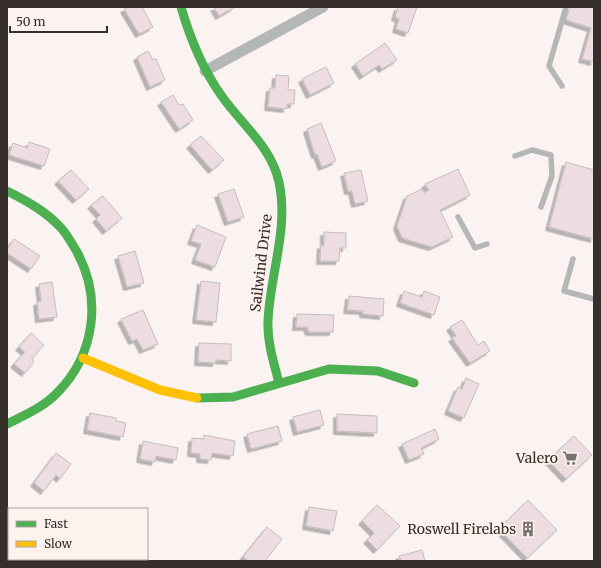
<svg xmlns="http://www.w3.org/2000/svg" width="601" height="568" font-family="Merriweather,serif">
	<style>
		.building { fill: #eddde0; stroke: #c4bdbd; filter: url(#shadow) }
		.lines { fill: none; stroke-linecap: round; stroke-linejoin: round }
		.lane { stroke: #b5b7b6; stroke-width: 5.5 }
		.street { stroke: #b5b7b6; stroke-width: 11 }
		.fast { stroke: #4caf50; stroke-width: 9 }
		.slow { stroke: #ffc107; stroke-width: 9 }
		.labels { text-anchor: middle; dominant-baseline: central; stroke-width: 3.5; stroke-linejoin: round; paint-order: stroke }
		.street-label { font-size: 14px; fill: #352e2b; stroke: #fef2ed }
		.poi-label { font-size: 14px; fill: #352e2b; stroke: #fef2ed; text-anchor: end }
	</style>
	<defs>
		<filter id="shadow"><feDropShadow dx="-3.5" dy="3.5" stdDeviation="0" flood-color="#0004"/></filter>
	</defs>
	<rect width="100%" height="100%" fill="#faf3f1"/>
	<g class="building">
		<polygon points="129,7 142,7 153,27 139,34 124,9"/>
		<polygon points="214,7 235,7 219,16"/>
		<polygon points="398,7 417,7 408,33 396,29 399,19 395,17"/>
		<polygon points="570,7 594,7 594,62 582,59 591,28 566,20"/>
		<polygon points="385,43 397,60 382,69 379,65 363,76 355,64"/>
		<polygon points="148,51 153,60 156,59 165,80 150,87 137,57"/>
		<polygon points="326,67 334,83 310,95 302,79"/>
		<polygon points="276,75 289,76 288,90 295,90 294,104 287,104 287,109 268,107 270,88 275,88"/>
		<polygon points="173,95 179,105 183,104 193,120 179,129 161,102"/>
		<polygon points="321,123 336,161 322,167 317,154 315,155 307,129"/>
		<polygon points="201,136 224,160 212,170 190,145"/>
		<polygon points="29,142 50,149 44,166 9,155 13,143 27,148"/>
		<polygon points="566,162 594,170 594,239 549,227"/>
		<polygon points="458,169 470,195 440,210 453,237 432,247 402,238 397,226 407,196 422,189 424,193 429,190 425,184"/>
		<polygon points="71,170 89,189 76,200 58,181"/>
		<polygon points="361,170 368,201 355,204 352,191 348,191 344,173"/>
		<polygon points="234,189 244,217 228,222 218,194"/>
		<polygon points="103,196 122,218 106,231 96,219 100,215 91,205"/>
		<polygon points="197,225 226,237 215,267 195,260 201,244 191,241"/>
		<polygon points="324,232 346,233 346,248 340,248 339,261 320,261 321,245 324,246"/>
		<polygon points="14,239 40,256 31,269 7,253 7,249"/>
		<polygon points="135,251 144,283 127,287 118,256"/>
		<polygon points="201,281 220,283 216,322 196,320"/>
		<polygon points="52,282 57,317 39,319 37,302 41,301 39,284"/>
		<polygon points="404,291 422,297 424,291 440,297 434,315 400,303"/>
		<polygon points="349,296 384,299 383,316 363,314 363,311 347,310"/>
		<polygon points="143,310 158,344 143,350 137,339 132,341 121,319"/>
		<polygon points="297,314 334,315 333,332 309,332 307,327 296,327"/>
		<polygon points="462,320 478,345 484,341 490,351 470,363 452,338 456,336 450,327"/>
		<polygon points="31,333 44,345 32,359 34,362 25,373 14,364 25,352 19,347"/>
		<polygon points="199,343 231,344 231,361 216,360 216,363 198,362"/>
		<polygon points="466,378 479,384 464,418 448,411 458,387 462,389"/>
		<polygon points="320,410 324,425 297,432 293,417"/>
		<polygon points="90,413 116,418 116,421 126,423 123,437 87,430"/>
		<polygon points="337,414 377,416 377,433 337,431"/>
		<polygon points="278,426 282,441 251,449 247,434"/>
		<polygon points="435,429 439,439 421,448 424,454 409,460 402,444"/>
		<polygon points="204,435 235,441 233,456 212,453 211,460 200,459 200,454 191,453 192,438 204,439"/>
		<polygon points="574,436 592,455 566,479 548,460"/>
		<polygon points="143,441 178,448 176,460 156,456 155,462 140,459"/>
		<polygon points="56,453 71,464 60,479 56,475 44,491 34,483"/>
		<polygon points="528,500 557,530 527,558 499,529"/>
		<polygon points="377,505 400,526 377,550 367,540 374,533 362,521"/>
		<polygon points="309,507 337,511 333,531 306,526"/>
		<polygon points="267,527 282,539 265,561 249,561 243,557"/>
		<polygon points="422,550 425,561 401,561 399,556"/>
	</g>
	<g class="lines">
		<g class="lane">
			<polyline points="562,86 549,66 566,7"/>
			<polyline points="515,156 532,150 551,155 552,176 541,207"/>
			<polyline points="458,217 475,248 487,244"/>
			<polyline points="573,259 564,291 594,299"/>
		</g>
		<g class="street">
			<polyline points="205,71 323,7"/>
			<polyline points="7,520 9,526"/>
			<polyline points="15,559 15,561"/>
		</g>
		<g class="fast">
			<path d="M181,7C190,38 202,68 221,95C241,124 271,146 279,182C289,229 270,274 268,321C267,342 274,363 279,383"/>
			<path d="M7,191C27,201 47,212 62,229C68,236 72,244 77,252C102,298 95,354 58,392C44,407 25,415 7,424"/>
			<polyline points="197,398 233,397 329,369 378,371 414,383"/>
		</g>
		<polyline class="slow" points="83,358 160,390 197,398"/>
	</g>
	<defs>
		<g id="supermarket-bare" transform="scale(1.2)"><path d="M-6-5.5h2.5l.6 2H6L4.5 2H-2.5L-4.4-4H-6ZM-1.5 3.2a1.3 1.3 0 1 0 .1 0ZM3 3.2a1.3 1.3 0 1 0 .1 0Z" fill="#7a7370" stroke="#fef2ed" stroke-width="2.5" paint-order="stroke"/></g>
		<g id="building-bare" transform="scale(1.2)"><path d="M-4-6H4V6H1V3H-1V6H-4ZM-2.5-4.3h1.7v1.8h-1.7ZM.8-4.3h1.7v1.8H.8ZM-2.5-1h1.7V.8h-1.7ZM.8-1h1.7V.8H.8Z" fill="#7a7370" stroke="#fef2ed" stroke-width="2.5" paint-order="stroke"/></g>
	</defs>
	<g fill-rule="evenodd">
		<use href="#supermarket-bare" x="570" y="458"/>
		<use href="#building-bare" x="528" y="529"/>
	</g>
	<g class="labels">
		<g class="street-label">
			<text transform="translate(261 263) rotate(-83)">Sailwind Drive</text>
		</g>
		<g class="poi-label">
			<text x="558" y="458">Valero</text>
			<text x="516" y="529">Roswell Firelabs</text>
		</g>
	</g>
	<rect width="601" height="568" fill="none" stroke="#352e2b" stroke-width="16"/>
	<rect x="8" y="508" width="140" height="52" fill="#fef2ed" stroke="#aea49f"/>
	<rect x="16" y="521" width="20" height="6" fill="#4caf50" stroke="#aea49f"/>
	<text x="44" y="528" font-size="12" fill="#352e2b">Fast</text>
	<rect x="16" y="541" width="20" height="6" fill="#ffc107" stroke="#aea49f"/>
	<text x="44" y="548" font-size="12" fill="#352e2b">Slow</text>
	<path d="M10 26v6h97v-6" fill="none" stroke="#352e2b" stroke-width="2"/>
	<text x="16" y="26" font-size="12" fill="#352e2b" stroke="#fef2ed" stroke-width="3" paint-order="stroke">50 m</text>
</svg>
